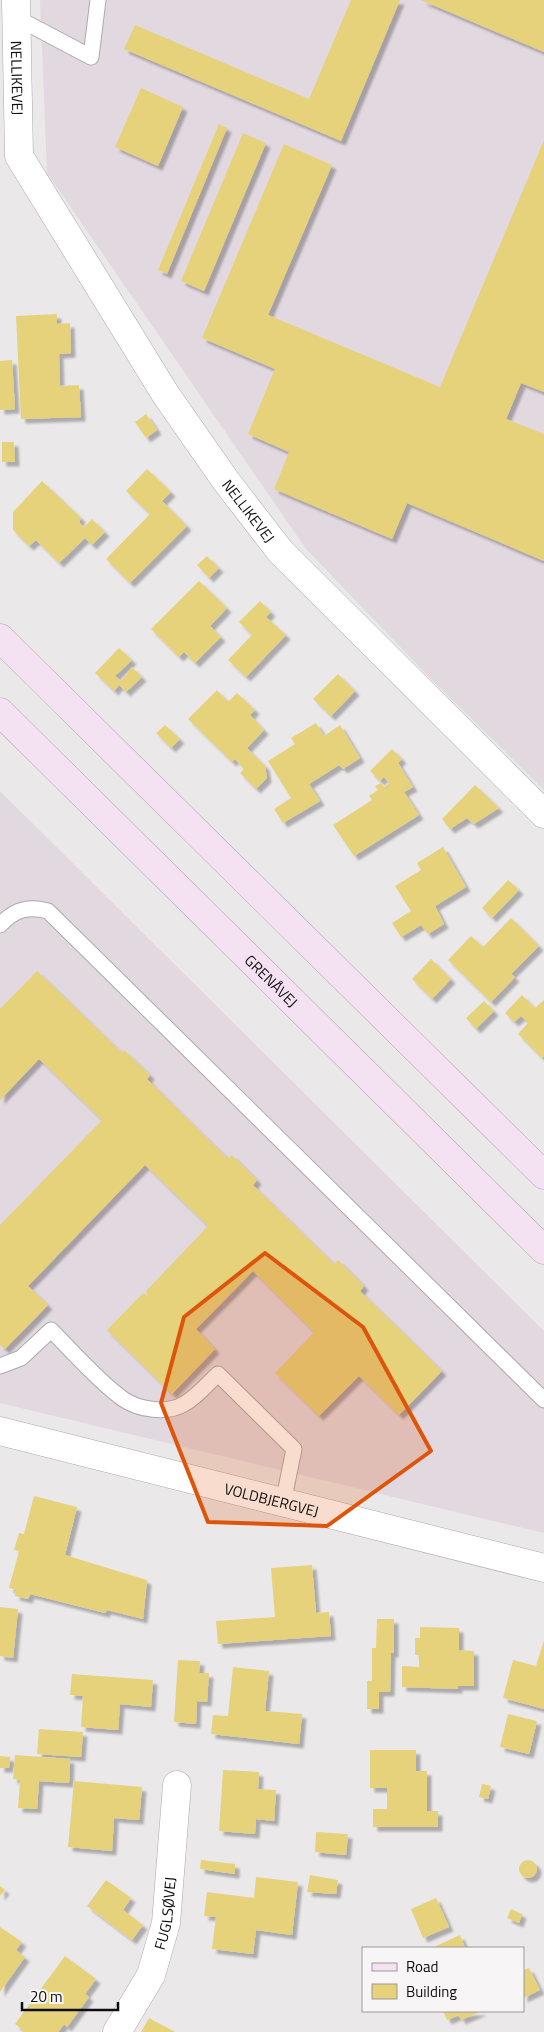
<svg xmlns="http://www.w3.org/2000/svg" width="544" height="2032" font-family="'Titillium Web',sans-serif">
	<style>
		.built { fill: #e2d9e0 }
		.building { fill: #e7d27b; filter: url(#shadow) }
		.lines { fill: none; stroke-linecap: round; stroke-linejoin: round }
		.service-casing { stroke: #aca9ab; stroke-width: 17 }
		.minor-casing { stroke: #aca9ab; stroke-width: 29 }
		.secondary-casing { stroke: #aca9ab; stroke-width: 29 }
		.service { stroke: #fff; stroke-width: 15 }
		.minor { stroke: #fff; stroke-width: 28 }
		.secondary { stroke: #f4e1f1; stroke-width: 28 }
		.marked { fill: #dd550c; fill-opacity: 0.2; stroke: #dd550c; stroke-width: 4; stroke-linejoin: round }
		.labels { text-anchor: middle; dominant-baseline: central; stroke-width: 4; stroke-linejoin: round; paint-order: stroke }
		.street-label { font-size: 15px; fill: #0f0e0f; stroke: #f8f5f7 }
	</style>
	<defs>
		<filter id="shadow"><feDropShadow dx="4.5" dy="4.5" stdDeviation="1" flood-color="#0004"/></filter>
	</defs>
	<rect width="100%" height="100%" fill="#ebe8ea"/>
	<g class="built">
		<polygon points="40,0 544,0 544,790 431,679 306,549 47,173"/>
		<polygon points="0,791 544,1331 544,1533 0,1403"/>
	</g>
	<g class="building">
		<polygon points="351,0 400,0 341,141 124,49 135,25 309,99"/>
		<polygon points="421,0 544,0 544,52"/>
		<polygon points="141,88 183,107 158,166 115,147"/>
		<polygon points="219,124 227,128 167,274 158,270"/>
		<polygon points="243,133 266,143 204,291 181,281"/>
		<polygon points="544,140 544,392 521,383 506,419 544,434 544,561 407,503 392,539 274,489 289,452 248,434 275,369 202,338 284,144 332,165 268,315 440,387"/>
		<polygon points="57,314 57,324 70,323 71,353 59,354 60,386 79,385 81,417 21,419 16,316"/>
		<polygon points="12,360 15,409 0,410 0,361"/>
		<polygon points="146,414 157,430 146,438 135,422"/>
		<polygon points="2,442 14,442 15,462 2,462"/>
		<polygon points="147,469 171,492 162,501 187,526 130,583 106,559 150,514 126,491"/>
		<polygon points="42,481 81,518 79,522 84,527 92,519 105,532 92,545 85,538 59,563 36,540 29,546 13,530 13,512"/>
		<polygon points="207,556 219,568 209,578 197,565"/>
		<polygon points="199,581 227,608 210,626 221,637 195,663 184,652 179,657 151,629"/>
		<polygon points="260,601 271,612 266,617 286,635 246,677 228,660 252,635 239,622"/>
		<polygon points="119,648 132,660 115,676 121,681 132,667 142,677 126,692 119,685 114,691 95,673"/>
		<polygon points="338,674 355,691 331,716 313,699"/>
		<polygon points="217,690 228,702 237,693 255,710 250,715 264,730 247,748 265,766 267,778 256,789 240,773 244,769 235,759 232,762 188,719"/>
		<polygon points="316,723 324,736 340,725 360,758 343,769 339,765 309,784 320,801 283,823 274,809 291,798 268,761 295,744 291,738"/>
		<polygon points="165,725 180,739 171,748 156,733"/>
		<polygon points="392,749 402,759 398,763 413,787 404,792 419,815 354,856 333,825 372,800 369,796 378,790 375,786 381,783 384,787 389,783 384,777 380,781 370,771"/>
		<polygon points="475,785 499,808 474,824 467,818 450,829 442,819"/>
		<polygon points="443,847 466,887 435,906 444,924 428,934 421,925 401,937 392,923 411,911 395,886 421,870 417,863"/>
		<polygon points="508,880 519,890 492,918 482,908"/>
		<polygon points="511,918 539,946 511,974 515,977 491,1002 448,960 471,936 483,947"/>
		<polygon points="431,959 451,979 432,999 412,979"/>
		<polygon points="37,971 122,1053 124,1050 150,1075 147,1079 228,1159 232,1155 257,1180 253,1185 334,1264 338,1260 364,1286 360,1291 442,1371 399,1415 359,1376 319,1416 275,1373 314,1332 253,1271 196,1329 215,1349 172,1394 107,1330 143,1293 148,1296 146,1291 208,1226 145,1165 28,1286 48,1305 5,1349 0,1345 0,1225 102,1120 39,1059 0,1100 0,1009"/>
		<polygon points="522,995 535,1008 544,1000 544,1056 542,1058 518,1034 528,1023 521,1016 514,1022 505,1013"/>
		<polygon points="484,1001 494,1011 476,1029 466,1018"/>
		<polygon points="34,1496 77,1507 65,1555 147,1580 143,1619 107,1610 105,1613 30,1594 28,1599 15,1596 16,1590 9,1588 19,1551 14,1550 19,1533 24,1534"/>
		<polygon points="312,1565 316,1613 329,1612 331,1636 218,1644 216,1621 275,1617 271,1568"/>
		<polygon points="0,1607 18,1609 13,1658 0,1656"/>
		<polygon points="377,1619 394,1619 394,1653 391,1653 390,1692 379,1692 379,1709 367,1709 367,1681 372,1681 372,1648 376,1648"/>
		<polygon points="420,1627 459,1628 459,1650 474,1651 474,1686 458,1686 458,1689 402,1687 402,1666 419,1667 419,1655 415,1655 415,1638 420,1638"/>
		<polygon points="544,1640 544,1709 503,1698 513,1660 536,1666"/>
		<polygon points="178,1660 200,1661 199,1673 209,1673 207,1702 197,1701 196,1724 174,1722"/>
		<polygon points="233,1667 269,1671 265,1711 302,1714 299,1744 211,1734 213,1715 228,1716"/>
		<polygon points="72,1674 153,1680 151,1707 120,1704 118,1730 81,1727 83,1696 70,1695"/>
		<polygon points="508,1714 537,1721 529,1754 500,1747"/>
		<polygon points="39,1729 83,1732 81,1757 37,1754"/>
		<polygon points="370,1750 416,1750 416,1771 427,1771 427,1811 438,1811 438,1827 373,1827 373,1809 387,1809 387,1788 370,1788"/>
		<polygon points="15,1755 70,1759 69,1783 39,1781 37,1809 18,1808 20,1780 13,1779"/>
		<polygon points="0,1756 10,1757 9,1768 0,1768"/>
		<polygon points="223,1770 259,1772 258,1789 276,1790 274,1821 256,1819 255,1834 219,1831"/>
		<polygon points="74,1781 142,1787 139,1820 114,1818 112,1851 68,1847"/>
		<polygon points="482,1784 491,1786 488,1799 479,1797"/>
		<polygon points="316,1832 348,1834 346,1855 315,1852"/>
		<circle cx="528" cy="1869" r="9"/>
		<polygon points="201,1860 235,1864 235,1874 200,1869"/>
		<polygon points="310,1875 338,1880 336,1894 307,1892"/>
		<polygon points="256,1877 298,1882 292,1935 256,1930 253,1954 212,1949 216,1917 204,1916 207,1892 254,1898"/>
		<polygon points="106,1880 131,1898 123,1910 143,1925 132,1940 87,1906"/>
		<polygon points="0,1886 5,1890 0,1896"/>
		<polygon points="436,1898 449,1927 423,1938 411,1909"/>
		<polygon points="511,1909 522,1914 519,1923 507,1918"/>
		<polygon points="0,1927 22,1942 16,1950 25,1957 0,1992"/>
		<polygon points="460,1935 465,1948 437,1948 436,1946"/>
		<polygon points="65,1956 96,1979 85,1994 89,1997 67,2027 64,2024 58,2032 25,2032 15,2024"/>
		<polygon points="529,1968 540,1990 523,1998 523,1970"/>
		<polygon points="443,2011 482,2011 461,2020 459,2015 447,2020"/>
		<polygon points="149,2018 175,2032 141,2032"/>
	</g>
	<g class="lines">
		<g class="service-casing">
			<g id="service">
				<polyline points="17,18 91,57 98,0"/>
				<path d="M0,925C15,909 28,906 48,911L544,1400"/>
				<path d="M0,1366L21,1358L51,1330C72,1351 99,1382 123,1399C139,1410 167,1414 184,1404C197,1397 208,1383 218,1374L294,1449L283,1503"/>
			</g>
		</g>
		<g class="minor-casing">
			<g id="minor">
				<path id="s1" d="M16,0L19,156L166,395L226,481L280,551L544,814"/>
				<path id="s2" d="M0,1431L544,1568"/>
				<path id="s3" d="M117,2032L151,1975L166,1923L177,1785"/>
			</g>
		</g>
		<g class="secondary-casing">
			<g id="secondary">
				<polyline points="0,638 544,1175"/>
				<path id="s4" d="M0,712L544,1250"/>
			</g>
		</g>
		<use href="#service" class="service"/>
		<use href="#minor" class="minor"/>
		<use href="#secondary" class="secondary"/>
	</g>
	<path class="marked" d="M265,1253L363,1327L431,1451L327,1526L208,1522L161,1403L184,1317Z"/>
	<g class="labels">
		<g class="street-label">
			<text stroke="none"><textPath href="#s1" startOffset="78">NELLIKEVEJ</textPath></text>
			<text stroke="none"><textPath href="#s1" startOffset="579">NELLIKEVEJ</textPath></text>
			<text stroke="none"><textPath href="#s4" startOffset="382">GRENÅVEJ</textPath></text>
			<text stroke="none"><textPath href="#s2" startOffset="280">VOLDBJERGVEJ</textPath></text>
			<text stroke="none"><textPath href="#s3" startOffset="130">FUGLSØVEJ</textPath></text>
		</g>
	</g>
	<rect x="362" y="1947" width="162" height="65" fill="#f8f5f7" stroke="#9b999a"/>
	<rect x="372" y="1963" width="25" height="8" fill="#f4e1f1" stroke="#9b999a"/>
	<text x="406" y="1972" font-size="15" fill="#0f0e0f">Road</text>
	<rect x="372" y="1984" width="25" height="15" fill="#e7d27b" stroke="#9b999a"/>
	<text x="406" y="1997" font-size="15" fill="#0f0e0f">Building</text>
	<path d="M22 2002v8h96v-8" fill="none" stroke="#0f0e0f" stroke-width="2.5"/>
	<text x="30" y="2002" font-size="15" fill="#0f0e0f" stroke="#f8f5f7" stroke-width="4" paint-order="stroke">20 m</text>
</svg>
